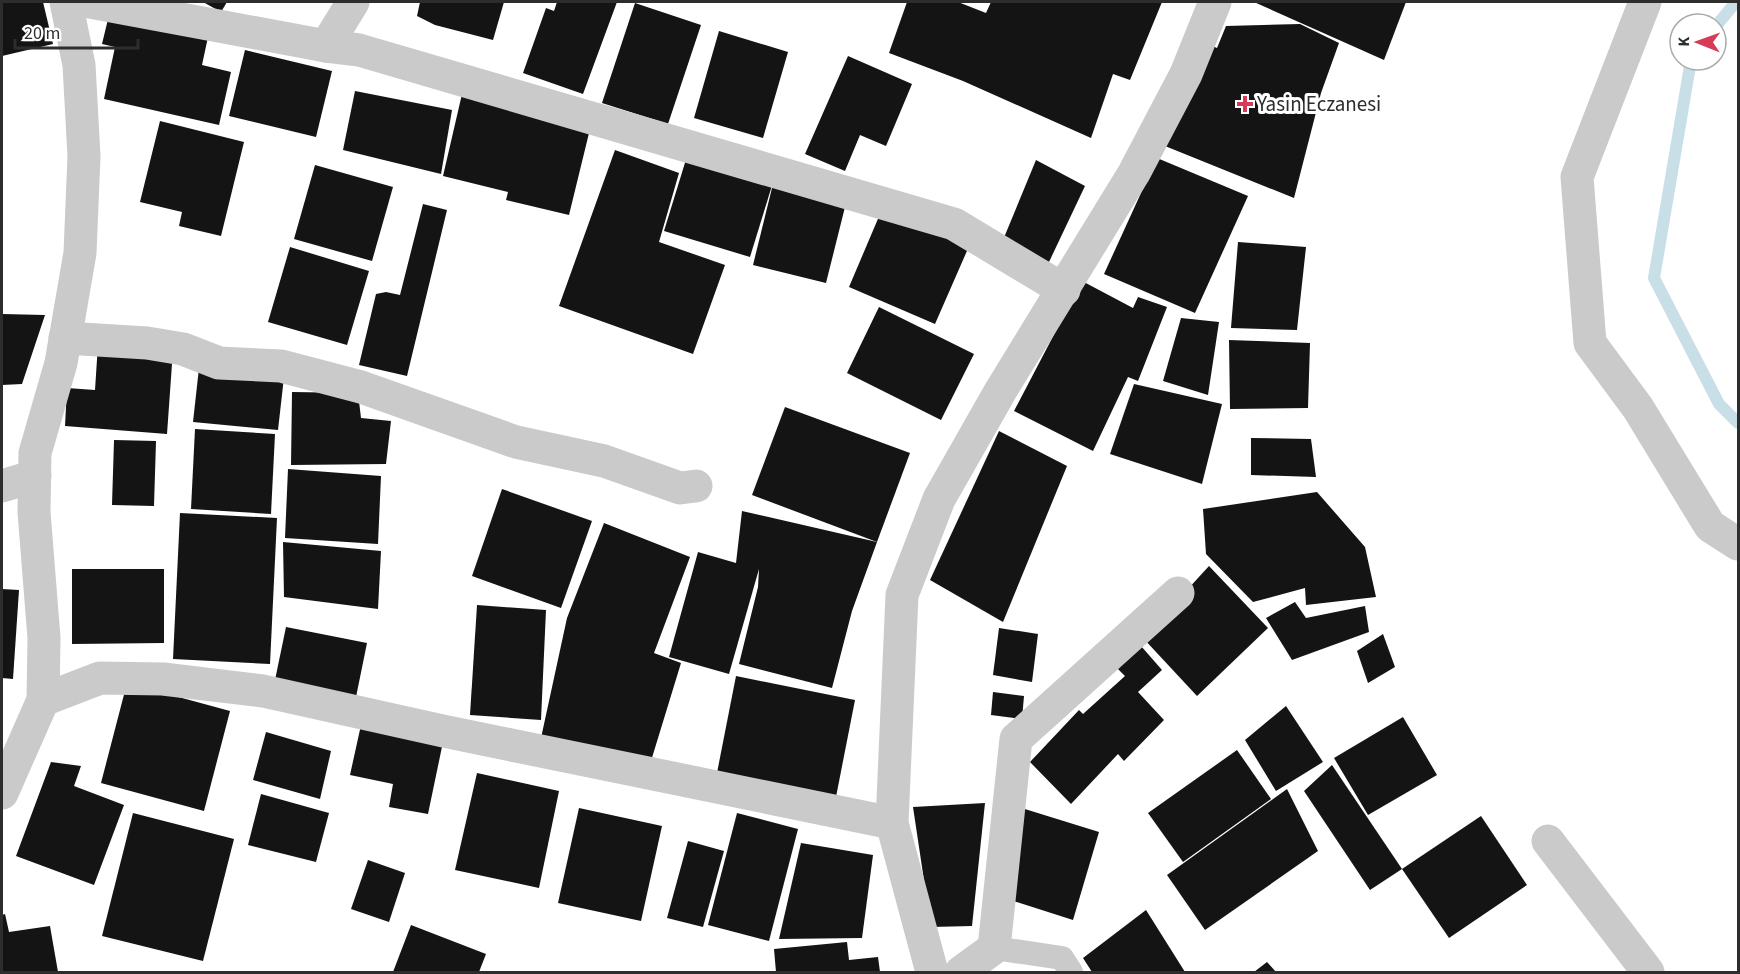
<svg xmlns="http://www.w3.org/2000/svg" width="1740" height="974" font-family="'Source Sans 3',sans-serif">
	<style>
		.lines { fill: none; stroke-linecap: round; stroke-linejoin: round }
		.stream { stroke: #c9dfe8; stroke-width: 12 }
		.building { fill: #141414 }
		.service { stroke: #cacaca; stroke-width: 24 }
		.minor { stroke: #cacaca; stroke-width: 33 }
		.tertiary { stroke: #cacaca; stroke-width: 33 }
		.poi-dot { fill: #d73c57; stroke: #fff; stroke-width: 2 }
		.labels { text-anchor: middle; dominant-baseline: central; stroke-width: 6; stroke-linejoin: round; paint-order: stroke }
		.poi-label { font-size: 21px; fill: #2d2d2d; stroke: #fff; text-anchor: start }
	</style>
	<rect width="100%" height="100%" fill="#fff"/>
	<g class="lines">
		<g class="stream">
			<polyline points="1716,26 1736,2"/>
			<polyline points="1691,60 1654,278 1719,404 1738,423"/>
		</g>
	</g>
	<g class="building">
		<polygon points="2,2 43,2 53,44 2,56"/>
		<polygon points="203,2 227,2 221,12"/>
		<polygon points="420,2 504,2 493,40 435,25 417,16"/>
		<polygon points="557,2 617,2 583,94 523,73 546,8 554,11"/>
		<polygon points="907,2 958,2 986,13 991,2 1162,2 1130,80 1113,74 1091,138 963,81 889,53"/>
		<polygon points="1254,2 1406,2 1384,60"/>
		<polygon points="635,3 701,25 668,124 602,103"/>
		<polygon points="109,15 208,37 202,65 231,72 219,125 104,99 115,47 102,44"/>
		<polygon points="1300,24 1339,43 1321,93 1294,198 1160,144 1208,44 1217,48 1226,26"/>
		<polygon points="719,31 788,52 763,138 694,118"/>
		<polygon points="245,50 332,71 316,137 229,116"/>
		<polygon points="848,56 912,84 886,146 860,135 845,171 805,154"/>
		<polygon points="355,91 452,110 441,174 343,150"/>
		<polygon points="462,94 590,129 569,215 506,200 508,192 443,176"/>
		<polygon points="160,121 244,142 221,236 179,226 182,212 140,202"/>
		<polygon points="615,150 679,173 659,242 725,265 693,354 559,306"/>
		<polygon points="688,153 774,179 750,257 664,231"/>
		<polygon points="1157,158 1248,196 1195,313 1104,274"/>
		<polygon points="1036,160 1085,186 1049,262 1003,240"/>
		<polygon points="315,165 393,187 372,261 294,239"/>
		<polygon points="773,184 846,203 826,283 753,265"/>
		<polygon points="423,204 447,210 407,376 359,365 376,294 386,292 400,295"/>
		<polygon points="883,207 970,244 935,324 849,287"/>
		<polygon points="1238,242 1306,247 1297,330 1231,328"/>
		<polygon points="290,247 369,271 347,345 268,322"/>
		<polygon points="1082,281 1133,308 1138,297 1167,307 1138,381 1128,377 1093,451 1014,411"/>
		<polygon points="879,307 974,354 941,420 847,373"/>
		<polygon points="2,314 45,315 22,384 2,385"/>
		<polygon points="1181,318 1219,322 1208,395 1163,381"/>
		<polygon points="1229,340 1310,343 1308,408 1230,409"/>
		<polygon points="98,344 173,350 167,434 65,426 67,388 95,390"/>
		<polygon points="199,368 284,377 278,430 193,422"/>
		<polygon points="1134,384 1222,404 1202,484 1110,454"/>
		<polygon points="292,392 358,393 361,418 391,421 386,464 291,465"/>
		<polygon points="785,407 910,453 877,542 752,495"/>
		<polygon points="195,429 275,434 271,514 191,509"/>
		<polygon points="999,431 1067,466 1003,622 930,580"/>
		<polygon points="1251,438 1311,439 1316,477 1251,475"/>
		<polygon points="114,440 156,441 154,506 112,505"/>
		<polygon points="288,469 381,476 378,544 285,538"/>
		<polygon points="502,489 592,521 561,608 472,576"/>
		<polygon points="1317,492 1365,547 1376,597 1306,605 1305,588 1253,602 1206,554 1203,509"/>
		<polygon points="742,511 877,542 852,611 832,688 739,664 758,587 759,569 729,674 669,657 698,552 736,563"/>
		<polygon points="180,513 277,518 270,664 173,659"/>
		<polygon points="604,523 690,557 654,653 681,663 651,761 541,738 567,618"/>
		<polygon points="283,542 381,551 378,609 284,597"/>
		<polygon points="1209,566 1268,628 1197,696 1143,638"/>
		<polygon points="72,569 164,569 164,643 72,644"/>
		<polygon points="2,589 19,590 13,679 2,678"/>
		<polygon points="1295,602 1306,618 1365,606 1369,632 1292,660 1266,618"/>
		<polygon points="477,605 546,610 541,720 470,715"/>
		<polygon points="286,627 367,643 356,697 275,680"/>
		<polygon points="999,628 1038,634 1032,682 993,675"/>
		<polygon points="1383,634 1395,667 1368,683 1357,651"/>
		<polygon points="1141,646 1162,670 1138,692 1164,720 1124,761 1118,754 1071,804 1030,762 1079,710 1083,714 1125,676 1116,667"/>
		<polygon points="736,676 855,700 835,802 716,778"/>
		<polygon points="127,683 230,711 204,811 101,783"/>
		<polygon points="993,692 1024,696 1022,719 991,715"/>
		<polygon points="1286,706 1323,762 1276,791 1245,740"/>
		<polygon points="1403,717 1437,775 1368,815 1334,758"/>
		<polygon points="361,725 443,742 428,814 389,807 393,784 350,775"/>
		<polygon points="266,732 331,751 320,799 253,780"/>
		<polygon points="1237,750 1271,799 1183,862 1148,813"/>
		<polygon points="51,762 81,766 74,786 124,805 94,885 16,856"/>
		<polygon points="1332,765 1402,869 1370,890 1304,791"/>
		<polygon points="477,773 559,791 539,888 455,870"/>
		<polygon points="1287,789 1318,851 1205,930 1167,875"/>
		<polygon points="261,794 329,813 316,862 248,845"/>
		<polygon points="985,803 972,926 931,927 913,807"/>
		<polygon points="1015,806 1099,832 1073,920 1004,898"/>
		<polygon points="579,808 662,826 641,921 558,903"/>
		<polygon points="133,813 234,839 203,961 102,936"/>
		<polygon points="737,813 798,829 769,941 708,925"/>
		<polygon points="1481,816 1527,885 1449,938 1402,869"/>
		<polygon points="688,841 724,851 703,927 667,918"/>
		<polygon points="801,843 873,855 862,938 779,939"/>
		<polygon points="368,860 405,873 389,922 351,909"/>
		<polygon points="1146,910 1185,972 1092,972 1083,958"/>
		<polygon points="5,914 9,932 50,926 58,972 2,972 2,915"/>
		<polygon points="411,925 486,954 479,972 393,972"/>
		<polygon points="847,942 849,960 878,957 880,972 776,972 774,949"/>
		<polygon points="1267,962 1276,972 1254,972"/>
	</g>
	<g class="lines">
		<polyline class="service" points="994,948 1062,958 1071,972"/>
		<g class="minor">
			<polyline points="90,2 326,46 359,50 954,224 1064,290"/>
			<polyline points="1645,2 1577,177 1590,343 1638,408 1710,526 1738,544"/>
			<polyline points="326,46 353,2"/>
			<polyline points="65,338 147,343 183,349 219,363 281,366 361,387 516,442 604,461 680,488 696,486"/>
			<polyline points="2,486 35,476"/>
			<polyline points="43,700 100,678 163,679 263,691 443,731 892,823"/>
			<polyline points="2,793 43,700 44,638 34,512 35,453 61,363 80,253 84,156 79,65 66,2"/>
			<polyline points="1548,841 1648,972"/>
			<polyline points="961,972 994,948 1016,739 1178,593"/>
		</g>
		<polyline class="tertiary" points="932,972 892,823 902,595 939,499 1001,390 1134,173 1186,74 1215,2"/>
	</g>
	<path class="poi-dot" d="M1242 95h6v6h6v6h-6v6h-6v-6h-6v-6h6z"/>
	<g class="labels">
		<g class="poi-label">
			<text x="1257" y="104">Yasin Eczanesi</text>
		</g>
	</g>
	<rect width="1740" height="974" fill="none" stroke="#2d2d2d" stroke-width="6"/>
	<g transform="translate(1698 42) rotate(271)"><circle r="28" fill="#ffffff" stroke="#ababab" stroke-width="1.5"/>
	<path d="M0-4.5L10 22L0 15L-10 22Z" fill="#d73c57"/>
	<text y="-9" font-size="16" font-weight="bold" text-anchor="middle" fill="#2d2d2d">K</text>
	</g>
	<path d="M15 39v9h123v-9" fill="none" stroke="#2d2d2d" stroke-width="3"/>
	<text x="24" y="39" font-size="18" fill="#2d2d2d" stroke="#ffffff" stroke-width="4.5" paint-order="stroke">20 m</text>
</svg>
